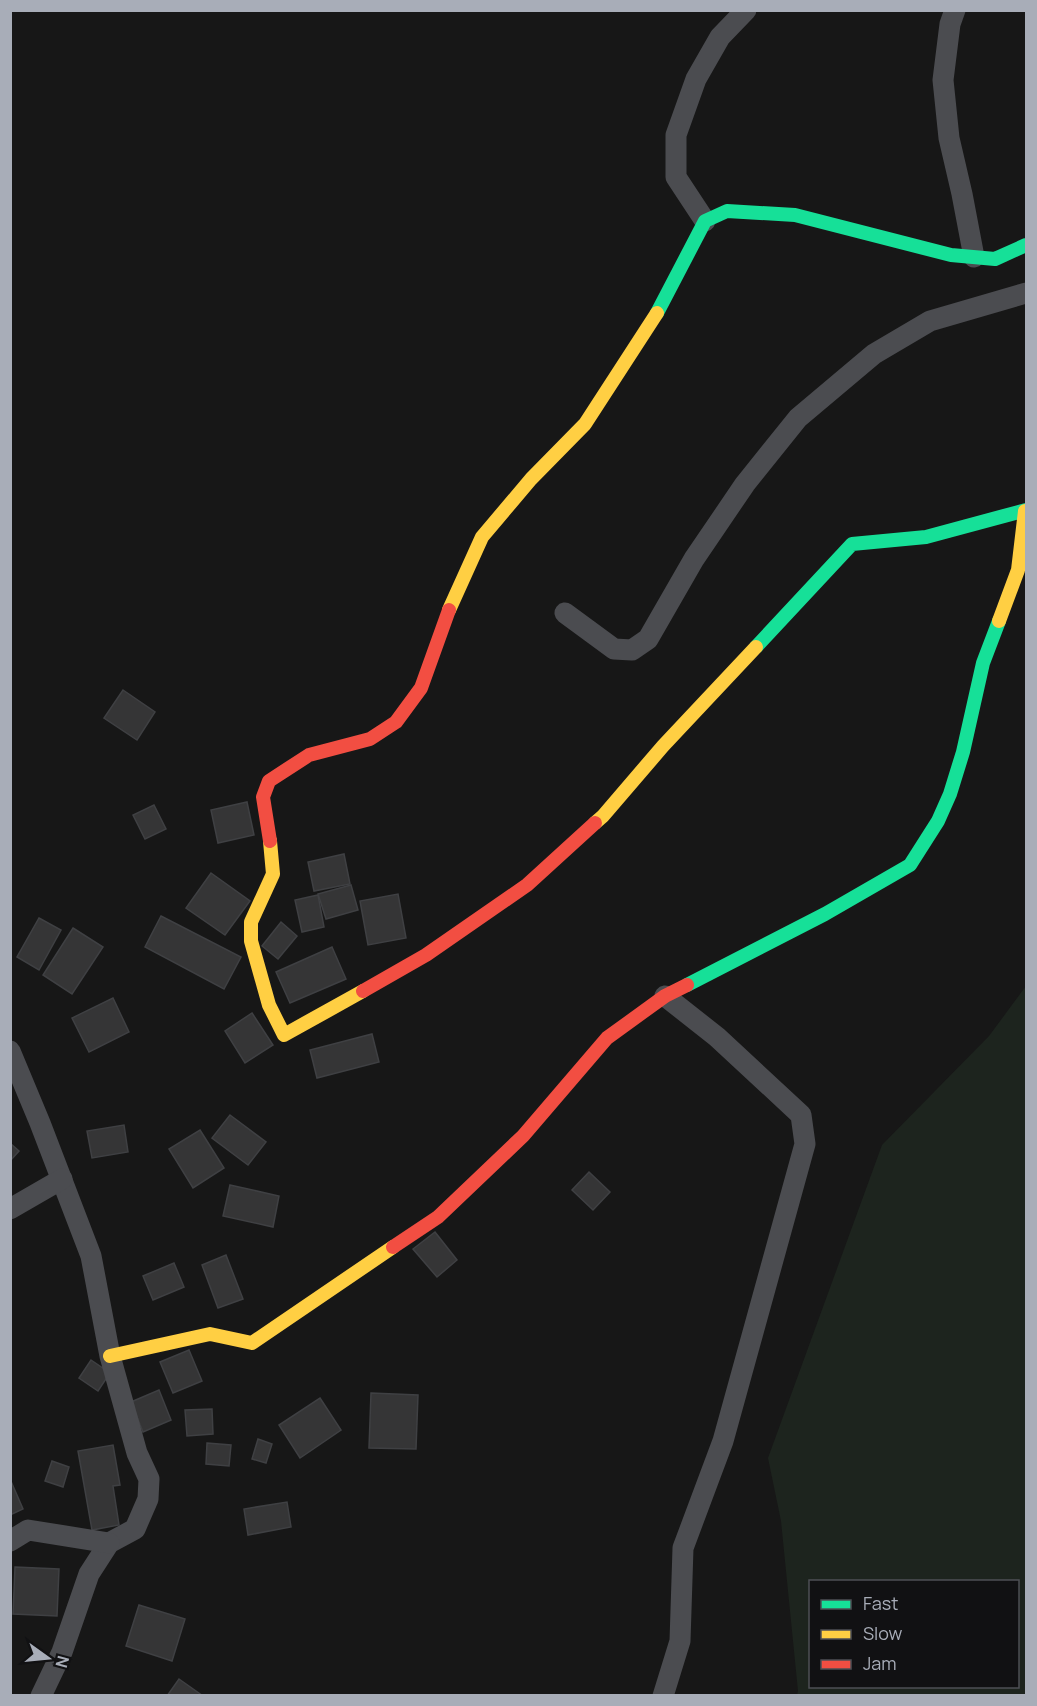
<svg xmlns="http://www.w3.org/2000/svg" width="1037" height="1706" font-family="Manrope,sans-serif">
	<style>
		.green { fill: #1d241e; fill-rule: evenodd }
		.building { fill: #353536; stroke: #3f4043; stroke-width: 1.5 }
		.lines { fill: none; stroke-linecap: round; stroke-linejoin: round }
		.street { stroke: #4b4c50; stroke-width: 21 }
		.fast { stroke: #16e098; stroke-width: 14 }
		.slow { stroke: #ffcf43; stroke-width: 14 }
		.jam { stroke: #f24e42; stroke-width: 14 }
	</style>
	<rect width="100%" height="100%" fill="#171717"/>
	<path class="green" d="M1026,986V1695H797L798,1691L781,1521L768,1458L882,1145L989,1036ZM810,1582H1018V1686H810Z"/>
	<g class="building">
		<polygon points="123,690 155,712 137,740 104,718"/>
		<polygon points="247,802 254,835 218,843 211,810"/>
		<polygon points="154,805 166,829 145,839 133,815"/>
		<polygon points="344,854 350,884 314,891 308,862"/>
		<polygon points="211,873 250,901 225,935 186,908"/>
		<polygon points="351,885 358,910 326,919 318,894"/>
		<polygon points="398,894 406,938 368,945 360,901"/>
		<polygon points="318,895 324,927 302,932 295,900"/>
		<polygon points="161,916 241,957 224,989 145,947"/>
		<polygon points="39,918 61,930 39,970 17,957"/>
		<polygon points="281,922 297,936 278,959 262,946"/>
		<polygon points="73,928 103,947 72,994 43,975"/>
		<polygon points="332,947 346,979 290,1003 276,972"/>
		<polygon points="113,998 129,1032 89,1052 72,1018"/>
		<polygon points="252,1013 273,1045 245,1063 225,1031"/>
		<polygon points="372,1034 379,1062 317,1078 310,1050"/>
		<polygon points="230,1115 266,1142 248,1165 212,1138"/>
		<polygon points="124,1125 128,1152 92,1158 87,1131"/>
		<polygon points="200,1130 224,1168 193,1188 169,1149"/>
		<polygon points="10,1143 19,1151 10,1161"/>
		<polygon points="589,1172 610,1192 593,1210 572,1190"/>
		<polygon points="230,1185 279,1196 273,1227 223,1216"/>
		<polygon points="435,1232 457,1260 437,1277 413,1249"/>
		<polygon points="226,1255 243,1299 218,1308 202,1265"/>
		<polygon points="174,1263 184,1287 153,1300 143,1276"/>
		<polygon points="189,1350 202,1381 173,1393 160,1362"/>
		<polygon points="91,1360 110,1373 98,1391 79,1378"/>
		<polygon points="159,1390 171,1420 143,1432 131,1402"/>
		<polygon points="371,1393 418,1395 416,1449 369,1448"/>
		<polygon points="320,1398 341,1430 300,1458 279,1425"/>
		<polygon points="212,1409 213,1434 187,1436 185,1410"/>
		<polygon points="258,1439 272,1444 266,1463 252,1459"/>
		<polygon points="207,1443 231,1445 229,1466 206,1464"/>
		<polygon points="113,1445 120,1485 113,1486 119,1525 92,1530 78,1451"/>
		<polygon points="52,1461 69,1467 63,1487 45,1481"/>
		<polygon points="10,1479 23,1509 10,1515"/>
		<polygon points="287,1502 291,1527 248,1535 244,1509"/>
		<polygon points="15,1567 59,1569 57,1616 13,1614"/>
		<polygon points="139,1605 185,1619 172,1661 126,1646"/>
		<polygon points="179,1679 203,1696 167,1696"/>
	</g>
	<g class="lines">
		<g class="street">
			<polyline points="955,10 950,24 943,80 949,138 962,194 974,257"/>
			<polyline points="705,221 676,177 676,135 696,79 720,37 746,10"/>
			<polyline points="565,613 614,649 632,650 648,639 694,559 745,484 798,418 874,354 930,321 1026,293"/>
			<polyline points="10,1051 40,1123 91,1256 110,1356 137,1453 149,1479 148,1499 135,1529 109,1543 89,1574 62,1652 41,1696"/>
			<polyline points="10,1209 62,1179"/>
			<polyline points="10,1541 28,1530 109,1543"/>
			<polyline points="663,1696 680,1641 683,1548 723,1441 805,1144 801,1115 717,1037 665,996"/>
		</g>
		<g class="fast">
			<polyline points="657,313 705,221 727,211 795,215 951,255 995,259 1026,245"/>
			<polyline points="756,647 852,544 926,537 1026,510"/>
			<polyline points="687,985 825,914 910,865 938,821 950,794 963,752 983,663 999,621"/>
		</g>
		<g class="slow">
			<polyline points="449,610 482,537 531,479 585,424 657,313"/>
			<polyline points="999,621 1018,570 1025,511"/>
			<polyline points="595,823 603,816 663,746 756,647"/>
			<polyline points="270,841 273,874 251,922 251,941 269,1005 284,1035 363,991"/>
			<polyline points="110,1356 210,1334 252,1343 393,1247"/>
		</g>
		<g class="jam">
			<polyline points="270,841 263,797 269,781 309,755 370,739 396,722 421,688 449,610"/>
			<polyline points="363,991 426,955 527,885 595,823"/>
			<polyline points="393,1247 438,1217 523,1136 607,1038 665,996 687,985"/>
		</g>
	</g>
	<rect width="1037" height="1706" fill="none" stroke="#a8adb8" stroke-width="24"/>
	<rect x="809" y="1580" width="210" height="108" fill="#111113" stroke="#4d4f55" stroke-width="1.5"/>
	<rect x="821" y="1600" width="30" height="9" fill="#16e098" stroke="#4d4f55" stroke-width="1.5"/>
	<text x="863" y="1610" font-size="18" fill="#a8adb8">Fast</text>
	<rect x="821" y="1630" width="30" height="9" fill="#ffcf43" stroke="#4d4f55" stroke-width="1.5"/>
	<text x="863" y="1640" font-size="18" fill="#a8adb8">Slow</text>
	<rect x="821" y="1660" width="30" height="9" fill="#f24e42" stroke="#4d4f55" stroke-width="1.5"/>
	<text x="863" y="1670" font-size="18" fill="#a8adb8">Jam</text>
	<g transform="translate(48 1658) rotate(105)" stroke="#111113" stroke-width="4.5" paint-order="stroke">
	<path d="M0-4.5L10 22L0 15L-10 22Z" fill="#a8adb8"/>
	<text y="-9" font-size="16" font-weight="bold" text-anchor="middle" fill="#a8adb8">N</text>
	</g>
</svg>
